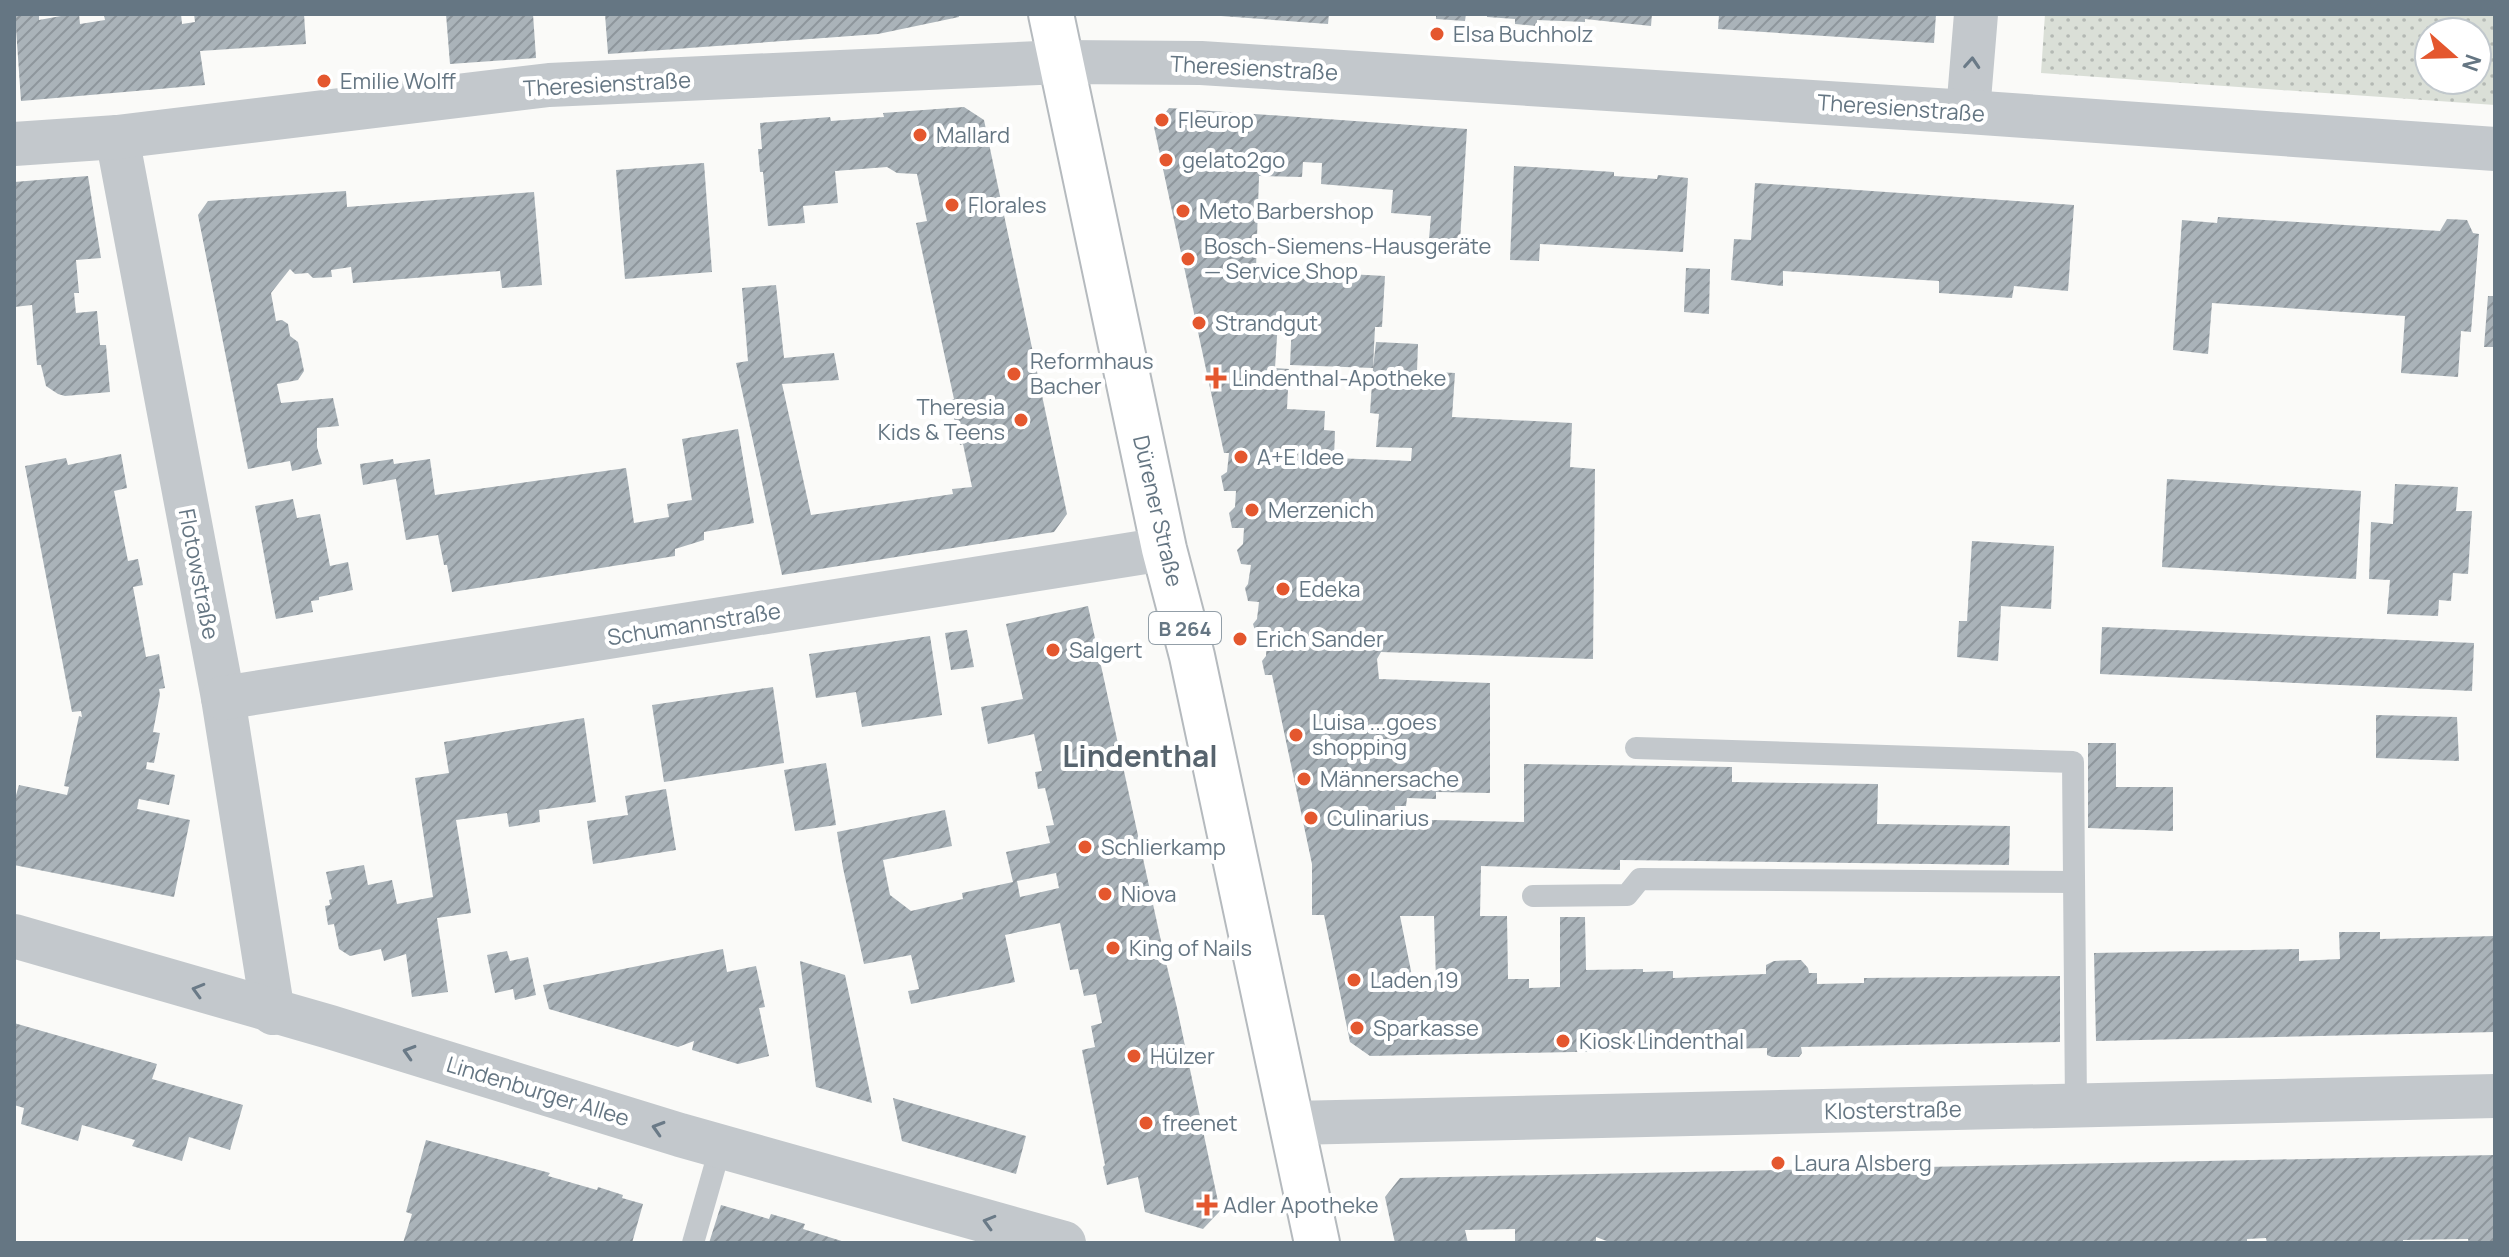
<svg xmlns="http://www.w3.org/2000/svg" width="2509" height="1257" font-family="Manrope,sans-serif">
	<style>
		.park { fill: url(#park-dots); fill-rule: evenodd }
		.building { fill: url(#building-hatch); fill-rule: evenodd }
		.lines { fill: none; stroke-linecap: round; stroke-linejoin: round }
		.primary-casing { stroke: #b5babe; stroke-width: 48 }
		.service { stroke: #c3c8cc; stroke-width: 22 }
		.minor { stroke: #c3c8cc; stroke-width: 44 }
		.primary { stroke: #fff; stroke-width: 44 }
		.oneway { stroke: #6a7a87 }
		.poi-dot { fill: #e4572e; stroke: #fff; stroke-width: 3 }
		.labels { text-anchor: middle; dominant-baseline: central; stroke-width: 8; stroke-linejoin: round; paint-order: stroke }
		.shield { fill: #fff; stroke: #939fa8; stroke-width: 2 }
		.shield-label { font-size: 20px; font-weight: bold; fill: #657683 }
		.poi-label { font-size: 22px; fill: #657683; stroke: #fff; text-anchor: start }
		.street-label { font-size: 22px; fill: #657683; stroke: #fff }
		.district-label { font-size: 30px; font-weight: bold; fill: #57646e; stroke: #fff }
	</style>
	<defs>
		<pattern id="park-dots" width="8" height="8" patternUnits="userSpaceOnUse" patternTransform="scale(2)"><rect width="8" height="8" fill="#dadfd7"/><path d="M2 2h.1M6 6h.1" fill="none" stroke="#b4b9b4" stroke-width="1.8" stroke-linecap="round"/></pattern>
		<pattern id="building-hatch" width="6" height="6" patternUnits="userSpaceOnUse" patternTransform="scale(2)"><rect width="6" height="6" fill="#aab3b9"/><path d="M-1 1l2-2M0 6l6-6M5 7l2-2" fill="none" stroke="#8e969c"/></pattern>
	</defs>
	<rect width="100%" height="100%" fill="#fafaf8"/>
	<path class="park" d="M2045,14H2495V105L2041,73ZM2429,32H2477V80H2429Z"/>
	<g class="building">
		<polygon points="15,14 39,14 39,20 61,16 61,14 79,14 80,24 105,20 104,15 110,14 181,14 182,24 195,22 194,14 304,14 306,44 200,51 205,85 21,101"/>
		<polygon points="446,14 533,14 536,58 450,64"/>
		<polygon points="605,14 958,14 959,17 878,34 608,54"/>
		<polygon points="1221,14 1329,14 1328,24 1221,16"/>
		<polygon points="1436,14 1466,14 1465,21 1436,19"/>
		<polygon points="1487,14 1652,14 1651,26 1585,19 1585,22 1537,20 1537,26 1515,24 1515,19 1487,17"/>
		<polygon points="1719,14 1936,14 1934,43 1718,29"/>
		<polygon points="964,107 984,120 1067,514 1054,532 782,575 736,363 748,361 742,288 776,285 784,358 834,353 839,380 782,384 811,515 953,494 952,489 972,487 963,444 960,445 950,400 954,399 916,223 927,221 917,174 897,173 887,167 835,171 838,203 803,206 805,223 768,226 763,172 760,172 758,149 762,149 760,123 830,117 831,121 884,117 883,113"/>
		<path d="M1169,108L1467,129L1460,241L1429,239L1431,216L1391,213L1393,190L1321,184L1322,163L1303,162L1302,177L1259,176L1256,269L1385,276L1382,327H1375L1373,368L1376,342L1418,344L1417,371L1455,373L1452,417L1572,423L1570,467L1595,469L1593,659L1381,652L1377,659L1379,679L1490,683V793L1436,792V799L1407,798L1406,806H1395V818H1340L1524,822V764L1732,767V782L1878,784L1877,824L2010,826L2009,865L1620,860V870L1481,866L1480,916H1507L1508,979H1529V988L1560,987V917H1585L1586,970L1643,969V972L1673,971V978L1766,974V965L1774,961L1801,960L1808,968L1809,973H1817V984L1864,983V978L2060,976V1042L1801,1047L1802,1053L1799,1057H1772L1767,1055V1048L1370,1056L1350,1042L1324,915H1312V864L1272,675H1265L1262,661L1266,656L1267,637H1257L1253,624L1257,619L1259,602L1248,601L1245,588L1248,584L1251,565L1241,564L1237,550L1243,544L1244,528H1232L1229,513L1235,507L1236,491H1224L1221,476L1227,472L1229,453H1224L1154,127ZM1278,321L1292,322L1290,365L1373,368L1370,413L1379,414L1376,447L1412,448L1411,461L1334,458L1335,431L1324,430L1325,411L1287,409L1289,369L1275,368ZM1400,916H1434L1436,980L1413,981Z"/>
		<polygon points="704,163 712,272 625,279 616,170"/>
		<polygon points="1514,166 1614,172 1614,176 1657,179 1658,175 1688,178 1683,252 1540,244 1539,261 1510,260"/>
		<polygon points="88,176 101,258 76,260 79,293 74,293 76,313 97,311 100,345 106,345 110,392 65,396 58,394 46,386 41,365 37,365 32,305 14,307 14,182"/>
		<polygon points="1755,183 2074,205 2068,291 2014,286 2012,298 1939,293 1939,281 1783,271 1783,286 1731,280 1734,239 1751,240"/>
		<polygon points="346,191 347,207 534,192 542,285 502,288 500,271 353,283 351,267 331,270 332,277 313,278 308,273 295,274 290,269 271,293 276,321 282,320 288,324 290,336 298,342 304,371 298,380 277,384 281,403 333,398 339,426 317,428 317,447 322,464 292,471 290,461 248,469 198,215 208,201"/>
		<polygon points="2218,217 2440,231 2447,219 2467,220 2473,233 2479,234 2471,332 2461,331 2458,377 2401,373 2405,316 2212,303 2208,354 2173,350 2182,220 2217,223"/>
		<polygon points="1686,268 1710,269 1709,314 1684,312"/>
		<polygon points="2488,296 2495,296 2495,347 2484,347"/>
		<polygon points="738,429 754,523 704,532 704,540 675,549 675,556 452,592 447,565 444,565 438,535 406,540 396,479 363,485 360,464 393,459 394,464 430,459 435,495 626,468 634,523 669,517 667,504 692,500 682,439"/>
		<polygon points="121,454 127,488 114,491 128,561 138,559 143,585 133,587 146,657 159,654 165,688 159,689 160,695 153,732 160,733 154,763 147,762 146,769 175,775 169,805 139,799 137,809 190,820 174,897 14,865 14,802 19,785 67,795 69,787 64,786 79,716 82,717 81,711 72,712 25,466 66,458 68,465"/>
		<polygon points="2167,479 2361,491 2356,579 2162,567"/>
		<polygon points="2395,484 2458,487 2456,511 2472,511 2468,574 2453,573 2451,601 2439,600 2438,616 2387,614 2390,580 2369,579 2371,522 2393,524"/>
		<polygon points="293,499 297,518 320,514 330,566 348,562 353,590 319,597 319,600 311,601 313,612 276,619 255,506"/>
		<polygon points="1972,541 2054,546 2051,609 2001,606 1998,661 1957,657 1959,621 1967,621"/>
		<path d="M1088,606L1163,950L1177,1008L1220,1211L1203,1229L1145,1212L1138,1177L1107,1185L1103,1167L1105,1165L1082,1050L1095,1047L1091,1026L1102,1023L1096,994L1084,996L1078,969L1070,970L1060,923L1005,935L1015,982L911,1004L908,991L919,989L911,955L864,964L843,868L837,832L945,810L952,846L883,860L890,895L911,911L963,899L962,893L1013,882L1006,852L1050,843L1046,826L1054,825L1045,788L1038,789L1035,772L1042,771L1034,734L988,744L981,707L1023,699L1006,624ZM1056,873L1059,888L1020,897L1017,881Z"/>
		<polygon points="2102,627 2474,643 2472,691 2100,674"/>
		<polygon points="967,630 974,667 951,670 945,633"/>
		<polygon points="930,636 942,715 862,727 856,692 816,698 809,654"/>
		<polygon points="773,687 784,763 664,782 652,705"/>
		<polygon points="2376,715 2457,717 2459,761 2376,758"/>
		<polygon points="584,718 596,802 539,810 540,822 509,827 507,813 456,820 471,913 437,918 448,992 412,997 406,954 384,961 381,949 350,956 339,949 334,924 328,925 325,906 330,905 329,900 332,899 326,872 364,865 368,885 392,880 397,904 433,897 415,778 449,773 444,742"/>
		<polygon points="2088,743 2116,743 2116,787 2173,787 2173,831 2088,828"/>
		<polygon points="826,763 836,825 795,831 784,770"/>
		<polygon points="666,789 676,850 593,864 587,821 628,815 625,796"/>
		<polygon points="2339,932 2380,932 2380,939 2495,936 2495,1032 2096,1041 2094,953 2299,949 2299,961 2340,959"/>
		<polygon points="723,949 727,972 756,966 765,1007 759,1008 769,1056 738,1064 692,1050 694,1041 678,1047 549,1009 543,985"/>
		<polygon points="507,951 510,961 528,957 536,995 515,1000 513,989 495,993 487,955"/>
		<polygon points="800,961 845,975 872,1103 816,1087"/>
		<polygon points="14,1023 157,1064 152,1079 243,1105 230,1150 189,1137 182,1161 132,1146 135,1140 82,1125 78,1141 21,1124 24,1108 14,1105"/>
		<polygon points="893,1098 1026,1136 1016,1174 902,1141"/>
		<polygon points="426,1140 550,1173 548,1176 597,1190 598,1187 623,1195 622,1198 643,1204 632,1243 403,1243 412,1214 406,1212"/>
		<polygon points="2495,1155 2495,1243 2469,1243 2468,1239 2403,1240 2403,1243 2267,1243 2266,1238 2247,1239 2247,1243 1612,1243 1596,1237 1596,1243 1515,1243 1515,1229 1465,1230 1468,1243 1395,1243 1385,1197 1400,1178"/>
		<polygon points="721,1205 769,1219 771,1214 805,1224 803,1229 848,1243 709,1243"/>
	</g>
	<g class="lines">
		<g class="primary-casing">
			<polyline id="primary" points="1051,14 1164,549 1192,656 1317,1243"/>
		</g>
		<g class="service">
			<polyline points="1636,748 2073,762 2076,1106"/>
			<polyline points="1533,896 1627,895 1640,879 2074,882"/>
			<polyline points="693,1243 721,1145"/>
		</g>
		<g class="minor">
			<polyline points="1968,112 1976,14"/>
			<polyline points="117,137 223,698 273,1013"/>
			<polyline points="14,144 117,137 549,85 1062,62 1201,63 1968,112 2495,149"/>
			<polyline points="223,698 1164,549"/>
			<polyline points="14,936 330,1027 680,1135 1064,1243"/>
			<polyline points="1292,1123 2495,1096"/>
		</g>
		<use href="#primary" class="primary"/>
	</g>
	<defs><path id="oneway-chevron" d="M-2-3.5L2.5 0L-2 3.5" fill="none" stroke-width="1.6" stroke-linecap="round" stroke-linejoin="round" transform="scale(2)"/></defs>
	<g class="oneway">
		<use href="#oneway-chevron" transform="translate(1972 63) rotate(-86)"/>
		<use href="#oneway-chevron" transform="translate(198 990) rotate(-164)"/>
		<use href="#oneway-chevron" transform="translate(409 1052) rotate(-163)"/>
		<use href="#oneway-chevron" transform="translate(658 1128) rotate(-163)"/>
		<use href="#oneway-chevron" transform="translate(989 1222) rotate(-164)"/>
	</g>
	<g class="poi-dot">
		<circle cx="1437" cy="34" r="8"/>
		<circle cx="324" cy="81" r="8"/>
		<circle cx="1162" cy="120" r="8"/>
		<circle cx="920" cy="135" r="8"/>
		<circle cx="1166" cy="160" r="8"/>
		<circle cx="952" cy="205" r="8"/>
		<circle cx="1183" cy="211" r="8"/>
		<circle cx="1188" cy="259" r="8"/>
		<circle cx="1199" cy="323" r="8"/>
		<circle cx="1014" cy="374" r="8"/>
		<path d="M1212 366h8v8h8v8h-8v8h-8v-8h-8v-8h8z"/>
		<circle cx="1021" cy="420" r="8"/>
		<circle cx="1241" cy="457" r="8"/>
		<circle cx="1252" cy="510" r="8"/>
		<circle cx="1283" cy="589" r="8"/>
		<circle cx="1240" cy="639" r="8"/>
		<circle cx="1053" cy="650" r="8"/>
		<circle cx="1296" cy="735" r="8"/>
		<circle cx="1304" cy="779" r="8"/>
		<circle cx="1311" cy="818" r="8"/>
		<circle cx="1085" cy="847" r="8"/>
		<circle cx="1105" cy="894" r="8"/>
		<circle cx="1113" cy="948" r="8"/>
		<circle cx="1354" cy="980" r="8"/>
		<circle cx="1357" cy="1028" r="8"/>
		<circle cx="1563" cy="1041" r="8"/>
		<circle cx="1134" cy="1056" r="8"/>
		<circle cx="1146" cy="1123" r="8"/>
		<circle cx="1778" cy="1163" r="8"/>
		<path d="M1203 1193h8v8h8v8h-8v8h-8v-8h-8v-8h8z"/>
	</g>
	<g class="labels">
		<rect class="shield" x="1149" y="612" width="72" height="32" rx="6"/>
		<g class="shield-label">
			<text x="1185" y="628">B 264</text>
		</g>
		<g class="poi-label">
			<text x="1453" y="34">Elsa Buchholz</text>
			<text x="340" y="81">Emilie Wolff</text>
			<text x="1178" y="120">Fleurop</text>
			<text x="936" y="135">Mallard</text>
			<text x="1182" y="160">gelato2go</text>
			<text x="968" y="205">Florales</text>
			<text x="1199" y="211">Meto Barbershop</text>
			<text x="1204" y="246">Bosch-Siemens-Hausgeräte<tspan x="1204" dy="25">— Service Shop</tspan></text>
			<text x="1215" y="323">Strandgut</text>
			<text x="1030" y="361">Reformhaus<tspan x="1030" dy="25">Bacher</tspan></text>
			<text x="1232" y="378">Lindenthal-Apotheke</text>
			<text x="1005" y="407" text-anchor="end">Theresia<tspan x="1005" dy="25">Kids &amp; Teens</tspan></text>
			<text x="1257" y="457">A+E Idee</text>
			<text x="1268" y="510">Merzenich</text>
			<text x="1299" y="589">Edeka</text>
			<text x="1256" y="639">Erich Sander</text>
			<text x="1069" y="650">Salgert</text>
			<text x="1312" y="722">Luisa ...goes<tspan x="1312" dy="25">shopping</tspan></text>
			<text x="1320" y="779">Männersache</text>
			<text x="1327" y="818">Culinarius</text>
			<text x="1101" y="847">Schlierkamp</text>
			<text x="1121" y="894">Niova</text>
			<text x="1129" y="948">King of Nails</text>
			<text x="1370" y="980">Laden 19</text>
			<text x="1373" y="1028">Sparkasse</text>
			<text x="1579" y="1041">Kiosk Lindenthal</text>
			<text x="1150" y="1056">Hülzer</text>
			<text x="1162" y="1123">freenet</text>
			<text x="1794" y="1163">Laura Alsberg</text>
			<text x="1223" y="1205">Adler Apotheke</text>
		</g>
		<g class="street-label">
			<text transform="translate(1254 68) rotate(3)">Theresienstraße</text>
			<text transform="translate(607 84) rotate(-3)">Theresienstraße</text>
			<text transform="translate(1901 108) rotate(4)">Theresienstraße</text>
			<text transform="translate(1158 511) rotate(77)">Dürener Straße</text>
			<text transform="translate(199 574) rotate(79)">Flotowstraße</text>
			<text transform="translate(694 624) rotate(-9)">Schumannstraße</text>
			<text transform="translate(538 1091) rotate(17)">Lindenburger Allee</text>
			<text transform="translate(1893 1110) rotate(-1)">Klosterstraße</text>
		</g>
		<g class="district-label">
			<text x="1140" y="755">Lindenthal</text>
		</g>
	</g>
	<rect width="2509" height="1257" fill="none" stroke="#657683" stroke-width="32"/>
	<g transform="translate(2453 56) rotate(110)"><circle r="38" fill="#ffffff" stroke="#c1c8cd" stroke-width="2"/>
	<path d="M0-6L14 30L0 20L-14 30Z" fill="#e4572e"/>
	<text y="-12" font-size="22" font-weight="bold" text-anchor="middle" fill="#657683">N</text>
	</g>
</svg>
